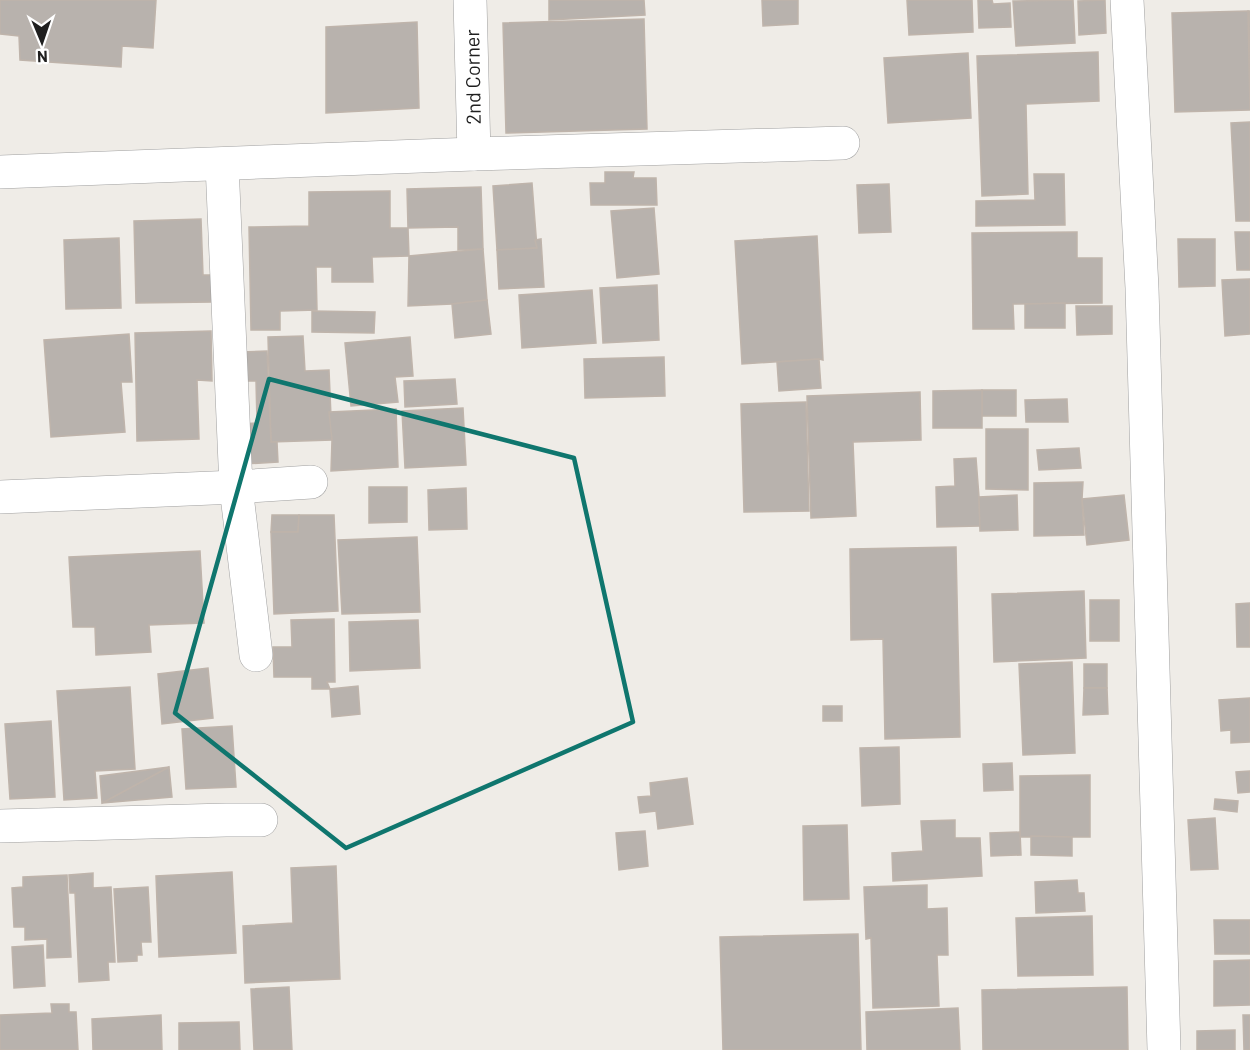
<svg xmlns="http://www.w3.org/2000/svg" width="1250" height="1050" font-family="Barlow,sans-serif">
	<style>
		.building { fill: #b8b2ad; stroke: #bfb4ab; stroke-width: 1.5 }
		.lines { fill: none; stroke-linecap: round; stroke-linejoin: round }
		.minor-casing { stroke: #a0a0a0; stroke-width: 34 }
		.minor { stroke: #fff; stroke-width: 33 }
		.marked { fill: none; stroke: #0f766e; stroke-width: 4.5; stroke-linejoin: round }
		.labels { text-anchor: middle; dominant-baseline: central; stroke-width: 4.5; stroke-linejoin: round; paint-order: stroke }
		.street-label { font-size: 20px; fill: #1f1f1f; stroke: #fff }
	</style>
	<rect width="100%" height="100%" fill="#efece7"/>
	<g class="building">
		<polygon points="0,0 156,0 153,48 122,46 121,67 20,60 19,36 0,34"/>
		<polygon points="549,0 644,0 645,15 549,20"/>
		<polygon points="762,0 798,0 798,24 763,26"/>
		<polygon points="907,0 972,0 973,32 909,35"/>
		<polygon points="978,0 992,0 993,4 1010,3 1011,27 979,28"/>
		<polygon points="1073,0 1075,43 1016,46 1013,1"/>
		<polygon points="1105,0 1106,33 1079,35 1078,1"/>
		<polygon points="1248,11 1250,11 1250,110"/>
		<polygon points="1248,11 1250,110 1175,112 1172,13"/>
		<polygon points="644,19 647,129 506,133 503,23"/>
		<polygon points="417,22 419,108 326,113 326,27"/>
		<polygon points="1098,52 1099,101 1026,104 1028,194 982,196 977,56"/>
		<polygon points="968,53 971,118 888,123 884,58"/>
		<polygon points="1250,122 1250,221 1236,221 1231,123"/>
		<polygon points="605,172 634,172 633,178 656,178 657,205 591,205 590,183 605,183"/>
		<polygon points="1034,174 1064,174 1065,225 976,226 976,201 1035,200"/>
		<polygon points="532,183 537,248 497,250 493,186"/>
		<polygon points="889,184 891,232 859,233 857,185"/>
		<polygon points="481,187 483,249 458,250 458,227 408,228 407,189"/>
		<polygon points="390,191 390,228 408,228 409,256 372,257 373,282 332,282 332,267 316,267 317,310 280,311 280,330 251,330 249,227 309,226 309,192"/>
		<polygon points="654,208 659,274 617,278 611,211"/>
		<polygon points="201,219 203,275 212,275 213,302 136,303 134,221"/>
		<polygon points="1077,232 1077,258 1102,258 1102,303 1013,304 1014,329 973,329 972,233"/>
		<polygon points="1235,232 1250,232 1250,270 1237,270"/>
		<polygon points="817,236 823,360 819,359 742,364 735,241"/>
		<polygon points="119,238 121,308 66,309 64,240"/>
		<polygon points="541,239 544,287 499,289 497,250 537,248 535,240"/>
		<polygon points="1178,239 1215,239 1215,286 1179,287"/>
		<polygon points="483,249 487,300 452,304 408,306 409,256"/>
		<polygon points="1250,279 1250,334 1225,336 1222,280"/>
		<polygon points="657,285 659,340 603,343 600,288"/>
		<polygon points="592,290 596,343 522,348 519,295"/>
		<polygon points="487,300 491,334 455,338 452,304"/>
		<polygon points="1065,303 1065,328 1025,328 1025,304"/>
		<polygon points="1076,306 1112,306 1112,334 1077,335"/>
		<polygon points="312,311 375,312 374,333 312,332"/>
		<polygon points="211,331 212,381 197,380 199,439 137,441 135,333"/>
		<polygon points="129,334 132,382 121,382 125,432 51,437 44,340"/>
		<polygon points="303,336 305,371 329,370 332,440 271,442 268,337"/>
		<polygon points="410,337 413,376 395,377 398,402 351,406 345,343"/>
		<polygon points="267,351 271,442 277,442 278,462 244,464 242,424 257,423 256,381 242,381 241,352"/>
		<polygon points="664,357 665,396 585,398 584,359"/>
		<polygon points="819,359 821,388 779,391 777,362"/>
		<polygon points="455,379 457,404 405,407 404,381"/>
		<rect x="982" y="390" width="34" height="26"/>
		<polygon points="982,390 982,428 933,428 933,391"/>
		<polygon points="920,392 921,440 853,442 856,516 811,518 807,396"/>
		<polygon points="1067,399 1068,422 1026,422 1025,400"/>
		<polygon points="806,402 809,511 744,512 741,404"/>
		<polygon points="463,408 466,465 405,468 402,411"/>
		<polygon points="396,409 398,467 331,471 332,440 329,412"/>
		<polygon points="986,429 1028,429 1028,490 986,489"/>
		<polygon points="1079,448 1081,468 1039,470 1037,450"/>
		<polygon points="976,458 979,497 980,526 937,527 936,487 955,486 954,459"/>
		<polygon points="1083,482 1082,499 1084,535 1034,536 1034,483"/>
		<polygon points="369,487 407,487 407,522 369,523"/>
		<polygon points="466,488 467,529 429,530 428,490"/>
		<polygon points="1017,495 1018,530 980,531 979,497"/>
		<polygon points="1124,495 1129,540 1087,545 1082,499"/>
		<polygon points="272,515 299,515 298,532 271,532"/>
		<polygon points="299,515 334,515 338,611 274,614 271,532 298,532"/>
		<polygon points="417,537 420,612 342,614 338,540"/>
		<polygon points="956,547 960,737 885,739 883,639 851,640 850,549"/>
		<polygon points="200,551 204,623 149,625 151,652 96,655 95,627 73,627 69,557"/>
		<polygon points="1084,591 1086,658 994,662 992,594"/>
		<rect x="1090" y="600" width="29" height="41"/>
		<polygon points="1250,603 1250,647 1237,647 1236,604"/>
		<polygon points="334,619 335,682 327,682 330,689 312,689 312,677 274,677 273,647 292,647 291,620"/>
		<polygon points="418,620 420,668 350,671 349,622"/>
		<polygon points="1072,662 1075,753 1023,755 1019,664"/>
		<rect x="1084" y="664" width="23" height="24"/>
		<polygon points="208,668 213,718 162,724 158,674"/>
		<polygon points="358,686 360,714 332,717 330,689"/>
		<polygon points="130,687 135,769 95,771 97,798 64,800 57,691"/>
		<polygon points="1084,688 1107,688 1108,714 1083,715"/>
		<polygon points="1250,698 1250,742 1231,743 1231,730 1221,731 1219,700"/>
		<rect x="823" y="706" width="19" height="15"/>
		<polygon points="51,721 55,797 10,799 5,724"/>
		<polygon points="232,726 236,787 186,789 182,729"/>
		<polygon points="899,747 900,804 862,806 860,748"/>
		<polygon points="1012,763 1013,790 984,791 983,764"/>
		<polygon points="169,767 172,797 102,803"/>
		<polygon points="169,767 102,803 100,776"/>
		<polygon points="1250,771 1250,792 1238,793 1236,772"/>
		<polygon points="1090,775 1090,837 1020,837 1020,776"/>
		<polygon points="687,778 693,824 658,829 656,811 640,813 638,797 651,796 650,783"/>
		<polygon points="1215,799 1238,801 1237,812 1214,809"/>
		<polygon points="1215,818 1218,869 1191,870 1188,820"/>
		<polygon points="955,820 955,838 980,838 982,876 893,881 892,853 923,851 921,821"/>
		<polygon points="847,825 849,899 804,900 803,826"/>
		<polygon points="645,831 648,866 619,870 616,833"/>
		<polygon points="1020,832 1021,855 991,856 990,833"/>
		<polygon points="1031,836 1072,837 1072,856 1031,855"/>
		<polygon points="336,866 340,979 245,983 243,926 293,923 291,868"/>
		<polygon points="232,872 236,953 159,957 156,876"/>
		<polygon points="93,873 93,888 111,887 115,962 108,962 109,980 79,982 75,893 70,893 69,875"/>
		<polygon points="67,875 71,957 47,958 47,939 25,940 25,927 14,927 12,888 23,887 23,877"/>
		<polygon points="1077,880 1078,893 1084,893 1085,911 1036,913 1035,882"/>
		<polygon points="927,885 927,909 947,908 948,955 937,955 939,1006 873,1008 871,938 866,939 864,887"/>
		<polygon points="148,887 151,942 141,942 142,955 137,955 137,961 118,962 114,889"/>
		<polygon points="1092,916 1093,975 1018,976 1016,918"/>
		<polygon points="1214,920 1250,920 1250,954 1215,954"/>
		<polygon points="858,934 861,1050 723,1050 720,937"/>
		<polygon points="43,945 45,986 14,988 12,947"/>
		<polygon points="1250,960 1250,1005 1214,1006 1214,961"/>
		<polygon points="289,987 292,1050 254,1050 251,989"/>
		<polygon points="1127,987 1128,1050 983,1050 982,990"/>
		<polygon points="51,1004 69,1004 69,1012 76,1012 78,1050 0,1050 0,1015 52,1013"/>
		<polygon points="958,1008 960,1050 867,1050 866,1012"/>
		<polygon points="161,1015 162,1050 93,1050 92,1019"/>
		<polygon points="1243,1015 1250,1015 1250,1050 1244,1050"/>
		<polygon points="239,1022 240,1050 179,1050 179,1023"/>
		<polygon points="1235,1030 1235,1050 1197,1050 1197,1031"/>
	</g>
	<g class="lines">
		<g class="minor-casing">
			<g id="minor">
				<polyline points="470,0 474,154"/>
				<polyline points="1127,0 1142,288 1164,1050"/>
				<polyline points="222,164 236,487 311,482"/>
				<polyline points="0,172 474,154 843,143"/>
				<polyline points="0,497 236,487 256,655"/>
				<polyline points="0,826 226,820 261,820"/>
			</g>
		</g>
		<use href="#minor" class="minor"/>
	</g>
	<path class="marked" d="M269,379L574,458L633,722L346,848L175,713Z"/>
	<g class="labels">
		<g class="street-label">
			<text transform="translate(472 77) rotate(-91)">2nd Corner</text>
		</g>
	</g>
	<g transform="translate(42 42) rotate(178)" stroke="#ffffff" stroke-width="4.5" paint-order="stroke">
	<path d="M0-4.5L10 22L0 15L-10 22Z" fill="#1f1f1f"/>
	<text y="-9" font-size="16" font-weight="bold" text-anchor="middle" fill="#1f1f1f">N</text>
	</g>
</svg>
